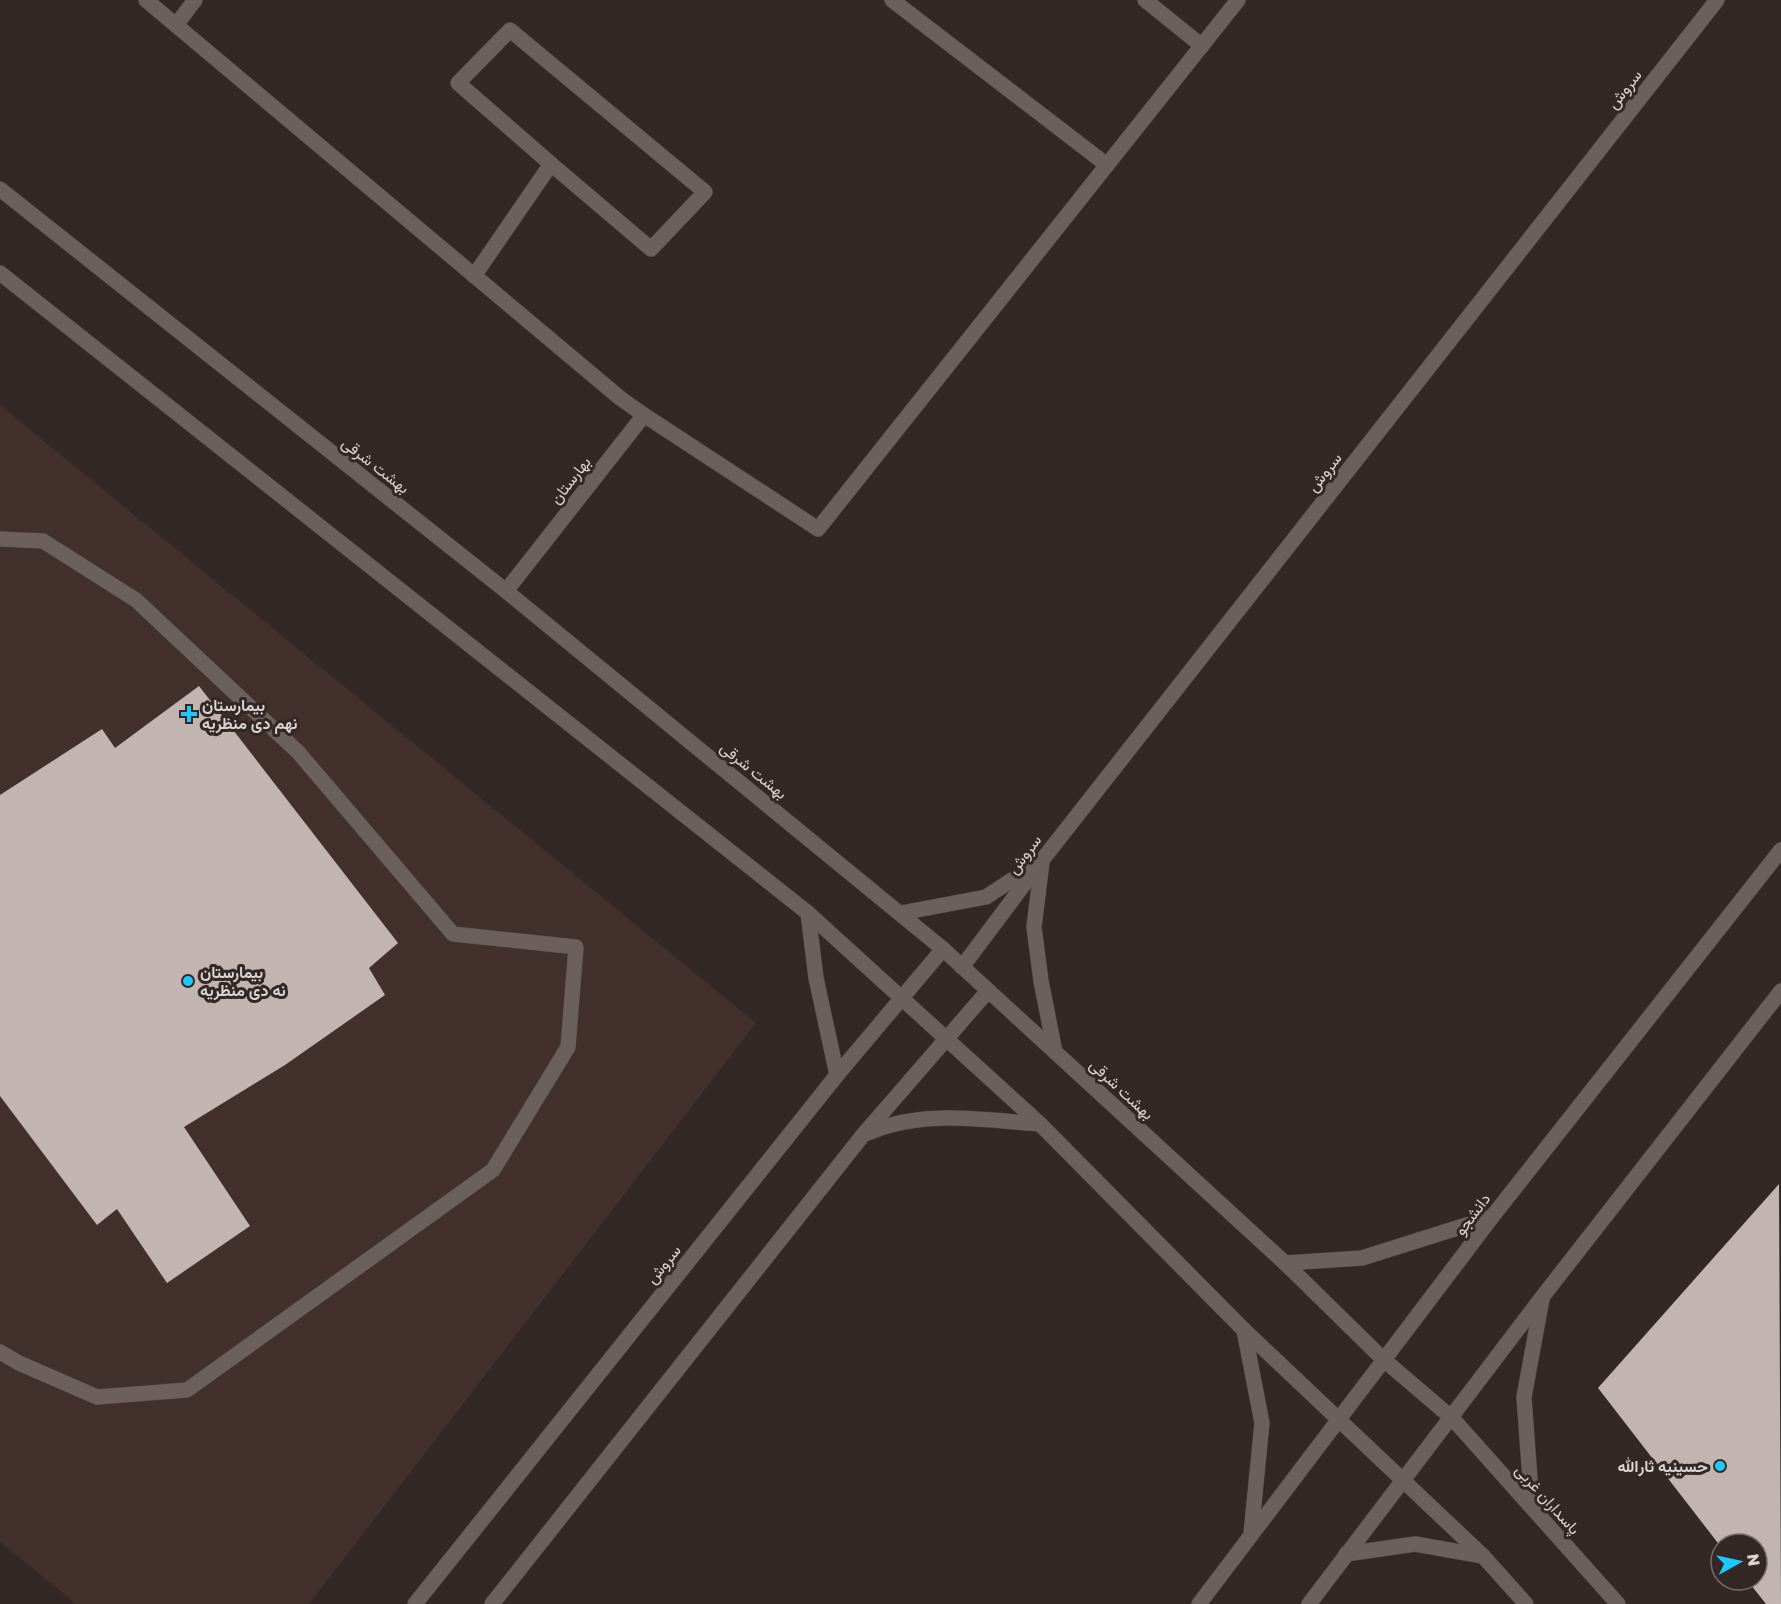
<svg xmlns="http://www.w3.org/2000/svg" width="1781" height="1604" font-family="'Golos Text',Vazirmatn,sans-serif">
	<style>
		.built { fill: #41302b }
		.building { fill: #c2b5b1 }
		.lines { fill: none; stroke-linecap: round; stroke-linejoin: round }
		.service-casing { stroke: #4c4441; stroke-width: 16 }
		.minor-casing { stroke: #4c4441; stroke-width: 16 }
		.tertiary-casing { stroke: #4c4441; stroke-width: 16 }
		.secondary-casing { stroke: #4c4441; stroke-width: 16 }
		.service { stroke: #6c605d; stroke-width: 15 }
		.minor { stroke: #6c605d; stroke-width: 15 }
		.tertiary { stroke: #6c605d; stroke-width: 15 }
		.secondary { stroke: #6c605d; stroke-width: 15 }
		.poi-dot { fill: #1acafc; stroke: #332825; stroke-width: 2 }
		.labels { text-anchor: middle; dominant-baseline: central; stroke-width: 6; stroke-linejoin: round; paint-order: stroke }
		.street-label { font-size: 16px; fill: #dbd4d2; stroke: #332825 }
		.poi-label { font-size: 16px; font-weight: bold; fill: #dbd4d2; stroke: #332825; text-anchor: start }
	</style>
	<rect width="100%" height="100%" fill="#332825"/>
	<polygon class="built" points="0,405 756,1023 309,1604 76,1604 0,1542"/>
	<g class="building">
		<polygon points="199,686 398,943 369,968 385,995 285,1065 184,1127 250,1226 167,1283 117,1209 97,1225 0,1096 0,795 102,729 115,748"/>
		<polygon points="1779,1184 1781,1604 1766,1604 1747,1580 1757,1580 1757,1544 1721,1544 1721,1547 1598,1388"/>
	</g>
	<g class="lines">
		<g class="service-casing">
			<g id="service">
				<polyline points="892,0 1107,165"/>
				<polyline points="0,539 43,541 136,600 298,752 453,934 576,947 568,1047 493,1170 187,1390 97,1397 19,1363 0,1352"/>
			</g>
		</g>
		<g class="minor-casing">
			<g id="minor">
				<polyline points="146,0 620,398 644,415 506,591"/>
				<polyline points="1145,0 1202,46"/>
				<polyline points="176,25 195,0"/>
				<polyline points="474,276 551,164 651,249 705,192 510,30 458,83 551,164"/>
				<polyline points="644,415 818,529 1238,0"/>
			</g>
		</g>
		<g class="tertiary-casing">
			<g id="tertiary">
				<polyline points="1042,862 1034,927 1041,981 1055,1052"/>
				<polyline points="808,913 816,978 837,1075"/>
				<polyline points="901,913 986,897 1033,866"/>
				<polyline points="962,967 1043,859 1717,0"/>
				<path d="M868,1133C922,1109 983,1120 1040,1124"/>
				<polyline points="415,1604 837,1075 943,949"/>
				<polyline points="492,1604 863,1135 987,992"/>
			</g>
		</g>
		<g class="secondary-casing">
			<g id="secondary">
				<polyline points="0,189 506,591 943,949 1285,1263 1384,1360 1452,1418 1618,1604"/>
				<polyline points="0,273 808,913 1040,1124 1244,1330 1483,1556 1526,1604"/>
				<polyline points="1285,1263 1362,1258 1492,1217"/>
				<polyline points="1244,1330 1262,1423 1251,1534"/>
				<polyline points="1532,1507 1524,1397 1542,1299"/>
				<polyline points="1346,1554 1415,1544 1483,1556"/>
				<polyline points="1199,1604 1492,1217 1781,850"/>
				<polyline points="1309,1604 1543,1296 1781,991"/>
			</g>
		</g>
		<use href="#service" class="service"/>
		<use href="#minor" class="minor"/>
		<use href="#tertiary" class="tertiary"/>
		<use href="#secondary" class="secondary"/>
	</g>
	<g class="poi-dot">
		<path d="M186 705h6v6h6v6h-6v6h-6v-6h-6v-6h6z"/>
		<circle cx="188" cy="981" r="6"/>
		<circle cx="1720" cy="1466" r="6"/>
	</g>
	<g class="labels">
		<g class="street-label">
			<text transform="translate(1624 89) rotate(-52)">سروش</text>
			<text transform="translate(376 465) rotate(38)">بهشت شرقی</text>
			<text transform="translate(1324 472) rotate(-52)">سروش</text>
			<text transform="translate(570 480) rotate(-52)">بهارستان</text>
			<text transform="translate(754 770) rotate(39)">بهشت شرقی</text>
			<text transform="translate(1024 854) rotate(-53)">سروش</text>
			<text transform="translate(1122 1089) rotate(43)">بهشت شرقی</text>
			<text transform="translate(1472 1214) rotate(-53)">دانشجو</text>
			<text transform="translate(663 1264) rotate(-51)">سروش</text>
			<text transform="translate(1548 1499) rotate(48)">پاسداران غربی</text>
		</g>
		<g class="poi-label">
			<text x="202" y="705">بیمارستان<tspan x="202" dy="18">نهم دی منظریه</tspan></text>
			<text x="200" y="972">بیمارستان<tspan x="200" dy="18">نه دی منظریه</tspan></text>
			<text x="1708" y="1466" text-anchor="end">حسینیه ثارالله</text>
		</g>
	</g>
	<g transform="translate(1739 1562) rotate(82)"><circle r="28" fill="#332825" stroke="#766d6a" stroke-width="1.5"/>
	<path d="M0-4.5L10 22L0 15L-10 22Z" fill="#1acafc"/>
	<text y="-9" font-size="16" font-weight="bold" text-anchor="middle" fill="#dbd4d2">N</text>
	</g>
</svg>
